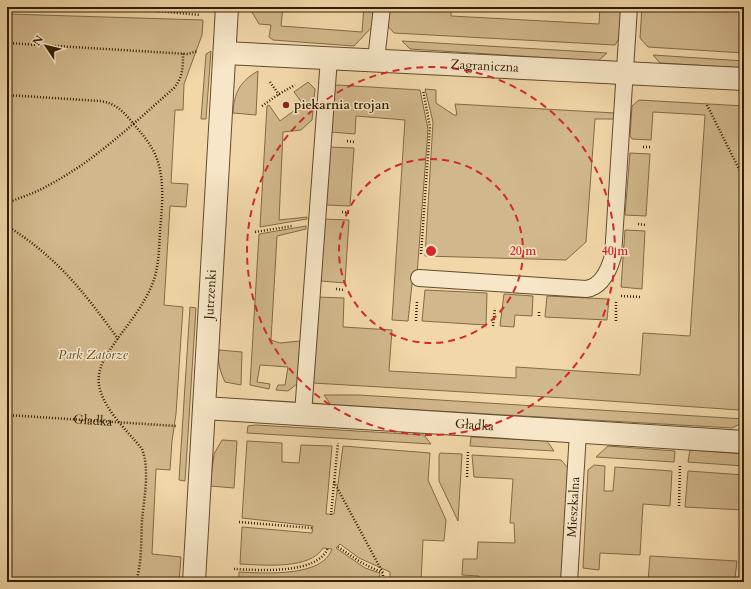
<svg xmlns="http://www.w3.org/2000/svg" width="751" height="589" font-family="Cardo,serif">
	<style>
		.green { fill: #d1b88c; stroke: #816b46 }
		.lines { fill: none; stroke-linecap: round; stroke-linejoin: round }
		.service-casing { stroke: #614c2b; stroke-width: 18 }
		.minor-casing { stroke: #614c2b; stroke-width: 24 }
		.path { stroke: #311e01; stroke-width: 2.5; stroke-dasharray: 1 2; stroke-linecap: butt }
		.service { stroke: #f7e6c7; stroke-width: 16 }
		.minor { stroke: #f7e6c7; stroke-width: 22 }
		.ring { fill: none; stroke: #d62828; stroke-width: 2; stroke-dasharray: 7 5 }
		.poi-dot { fill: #8f2418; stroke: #f7e6c7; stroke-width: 1.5 }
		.labels { text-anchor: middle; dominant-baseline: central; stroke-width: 3; stroke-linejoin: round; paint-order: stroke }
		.street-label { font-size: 13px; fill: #311e01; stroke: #f7e6c7 }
		.poi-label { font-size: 13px; font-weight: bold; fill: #311e01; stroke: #f7e6c7; text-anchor: start }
		.park-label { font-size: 13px; font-style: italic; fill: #614c2b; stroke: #f7e6c7 }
		.centre { fill: #d62828; stroke: #f7e6c7; stroke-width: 2 }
		.ring-label { font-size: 12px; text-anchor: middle; font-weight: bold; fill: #d62828; stroke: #f7e6c7; stroke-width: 3; stroke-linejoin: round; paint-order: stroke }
	</style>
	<rect width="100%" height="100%" fill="#f2d8a9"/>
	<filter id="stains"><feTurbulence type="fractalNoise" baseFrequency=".005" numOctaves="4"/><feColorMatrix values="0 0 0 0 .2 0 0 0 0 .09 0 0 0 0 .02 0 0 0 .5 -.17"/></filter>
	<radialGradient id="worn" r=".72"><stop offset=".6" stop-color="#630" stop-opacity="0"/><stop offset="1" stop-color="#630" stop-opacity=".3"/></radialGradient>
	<g class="green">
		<polygon points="249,7 283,7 281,26 362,32 364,7 374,7 373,26 354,46 273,40 269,37 271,25 259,24"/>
		<polygon points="389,7 451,7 451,16 599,24 600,7 625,7 622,34 615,45 394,33 388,26"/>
		<polygon points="642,7 719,7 744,8 744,53 648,47 640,38"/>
		<polygon points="7,14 203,20 202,35 184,84 183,110 175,110 171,183 188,184 186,207 170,206 164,305 183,307 176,414 172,441 170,470 156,469 152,554 181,557 179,582 7,582"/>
		<polygon points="402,41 607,53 598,61 410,49"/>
		<polygon points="211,51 206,119 201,119 206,54"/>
		<polygon points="653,55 744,61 744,68 660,63"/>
		<path d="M258,71L256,115L233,113C234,93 240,81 258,71Z"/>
		<polygon points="308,82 315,89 312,120 301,130 283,132 279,220 307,217 307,219 260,227 267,106 269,105 280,121 303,104 294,92"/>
		<polygon points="337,85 420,90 428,129 417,275 413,275 408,321 392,320 405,120 356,116 355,134 331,132 330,91"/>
		<polygon points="425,89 436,90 436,103 454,115 457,115 455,104 615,113 615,119 595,119 586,242 566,260 425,256 433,122"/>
		<polygon points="639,100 744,106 744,406 739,410 565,398 313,383 318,297 344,298 343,327 392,330 389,371 516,378 516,367 640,375 643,333 690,336 705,115 653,112 651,140 632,139 630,136 632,106"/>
		<polygon points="330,147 354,148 350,206 326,205"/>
		<polygon points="630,153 650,154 646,216 625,215"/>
		<polygon points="323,219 349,220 345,283 321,281"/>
		<polygon points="306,226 306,229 277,236 271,340 280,343 300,341 298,383 288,391 276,390 278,385 285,385 288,367 260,365 257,382 270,384 269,389 250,385 259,234"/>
		<polygon points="625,230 645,231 642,289 621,287"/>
		<polygon points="425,290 487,293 486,325 422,321"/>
		<polygon points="504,294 533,296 532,316 515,315 514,327 500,326"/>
		<polygon points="547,296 609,299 607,320 545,317"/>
		<polygon points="190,307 196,308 185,481 179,480"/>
		<path d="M219,350L242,352L241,385L225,382C220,371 217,362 219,350Z"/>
		<polygon points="324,395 359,395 744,419 744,422 732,428 331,405"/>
		<polygon points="256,425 424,435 431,444 247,433 248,426"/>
		<polygon points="471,437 547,441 554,451 470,446"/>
		<polygon points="222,440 237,441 234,488 210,486 214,454"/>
		<path d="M247,441L282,443V462L299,463L301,445L332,446L326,514H334L343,446L430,453L428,480L446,520L444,541L423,540L421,582H390V572L359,558L340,544L336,548L365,568L380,573L379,582H239V572C264,573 322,578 332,549L323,548C310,570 263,565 240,564L242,527L312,533L313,526L242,518Z"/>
		<polygon points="608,446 675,451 674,462 596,457"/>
		<polygon points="690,450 744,454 744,466 688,462"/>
		<polygon points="440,453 462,454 458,521 439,481 439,456"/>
		<polygon points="472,455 561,460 568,468 561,582 479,582 479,576 462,575 463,559 477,559 478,542 515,543 514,523 510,523 513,479 474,477"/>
		<polygon points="594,465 605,466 604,491 613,491 615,467 672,471 670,506 643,504 640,555 600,553 599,570 583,568 588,470"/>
		<polygon points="688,471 744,475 744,510 685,507"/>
		<polygon points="650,556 737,561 735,578 737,582 648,582"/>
	</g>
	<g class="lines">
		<g class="service-casing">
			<g id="service">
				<polyline points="376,60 382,7"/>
				<path d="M419,278L586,289C602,287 609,270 613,256L629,7"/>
				<polyline points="303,414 329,58"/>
				<path id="s2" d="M569,582L578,432"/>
			</g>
		</g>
		<g class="minor-casing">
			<g id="minor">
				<path id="s3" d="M225,53L744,79"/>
				<path id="s4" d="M204,408L744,442"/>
				<path id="s5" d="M194,582L227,7"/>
			</g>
		</g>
		<g class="path">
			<polyline points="84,7 157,11 200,15"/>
			<polyline points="7,43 188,54 198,51"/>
			<polyline points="270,82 280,96"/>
			<path d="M7,95L100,101C115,103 123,111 132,122C142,134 152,145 157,159C165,182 162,208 160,231C159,249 159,268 152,285C144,304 131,321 118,338C110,350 101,361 99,375C95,402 127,430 142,449C150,469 144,499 142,520C141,541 142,562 136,582"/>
			<polyline points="707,105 744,179"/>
			<polyline points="262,106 279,94 295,85"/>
			<polyline points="347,141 354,142"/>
			<polyline points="643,147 651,147"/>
			<path d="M7,203C21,197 36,193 49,185C96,160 135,122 174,88C183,77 183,67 183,53"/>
			<polyline points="342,212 350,213"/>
			<polyline points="638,224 646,225"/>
			<path d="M7,226C56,256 85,293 118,339"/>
			<polyline points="255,232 292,226"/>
			<polyline points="421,254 430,127 423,90"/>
			<polyline points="336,289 345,290"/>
			<polyline points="621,296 641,297"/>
			<polyline points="539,316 539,310"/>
			<polyline points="416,321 417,301"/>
			<polyline points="616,321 616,301"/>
			<polyline points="493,326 495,308"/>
			<path id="s1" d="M7,415L176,426"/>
			<polyline points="467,477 468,452"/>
			<polyline points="334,482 383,573"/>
			<polyline points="679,506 680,465"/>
			<polyline points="331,515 338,443"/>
			<polyline points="239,522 312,528"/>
			<polyline points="338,547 362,563 383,573 383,582"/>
			<polyline points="741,562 742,582"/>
			<path d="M234,569C259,570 317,575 328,548"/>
		</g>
		<use href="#service" class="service"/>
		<use href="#minor" class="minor"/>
	</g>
	<g class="ring">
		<circle cx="431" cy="251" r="92"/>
		<circle cx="431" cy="251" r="184"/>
	</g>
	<circle class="poi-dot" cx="286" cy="105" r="4"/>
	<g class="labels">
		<g class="street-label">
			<text stroke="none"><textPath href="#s3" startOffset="260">Zagraniczna</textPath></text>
			<text stroke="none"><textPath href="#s5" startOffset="288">Jutrzenki</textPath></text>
			<text stroke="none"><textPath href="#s1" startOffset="86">Gładka</textPath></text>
			<text stroke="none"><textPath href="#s4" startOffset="271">Gładka</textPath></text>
			<text stroke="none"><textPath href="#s2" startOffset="75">Mieszkalna</textPath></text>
		</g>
		<g class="poi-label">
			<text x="294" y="105">piekarnia trojan</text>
		</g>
		<g class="park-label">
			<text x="93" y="355">Park Zatorze</text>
		</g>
	</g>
	<circle cx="431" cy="251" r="6" class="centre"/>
	<g class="ring-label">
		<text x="523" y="255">20 m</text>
		<text x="615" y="255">40 m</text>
	</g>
	<rect width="751" height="589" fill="none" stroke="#f2d8a9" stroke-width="24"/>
	<rect x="8" y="8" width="735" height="573" fill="none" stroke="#311e01" stroke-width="2"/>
	<rect x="12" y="12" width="727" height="565" fill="none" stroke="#311e01"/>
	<g transform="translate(46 46) rotate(305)" stroke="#f7e6c7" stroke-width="3" paint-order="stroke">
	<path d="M0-3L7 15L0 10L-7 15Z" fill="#311e01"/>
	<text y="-6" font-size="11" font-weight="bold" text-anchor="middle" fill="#311e01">N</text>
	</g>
	<rect width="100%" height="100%" filter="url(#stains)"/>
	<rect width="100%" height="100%" fill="url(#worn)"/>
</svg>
